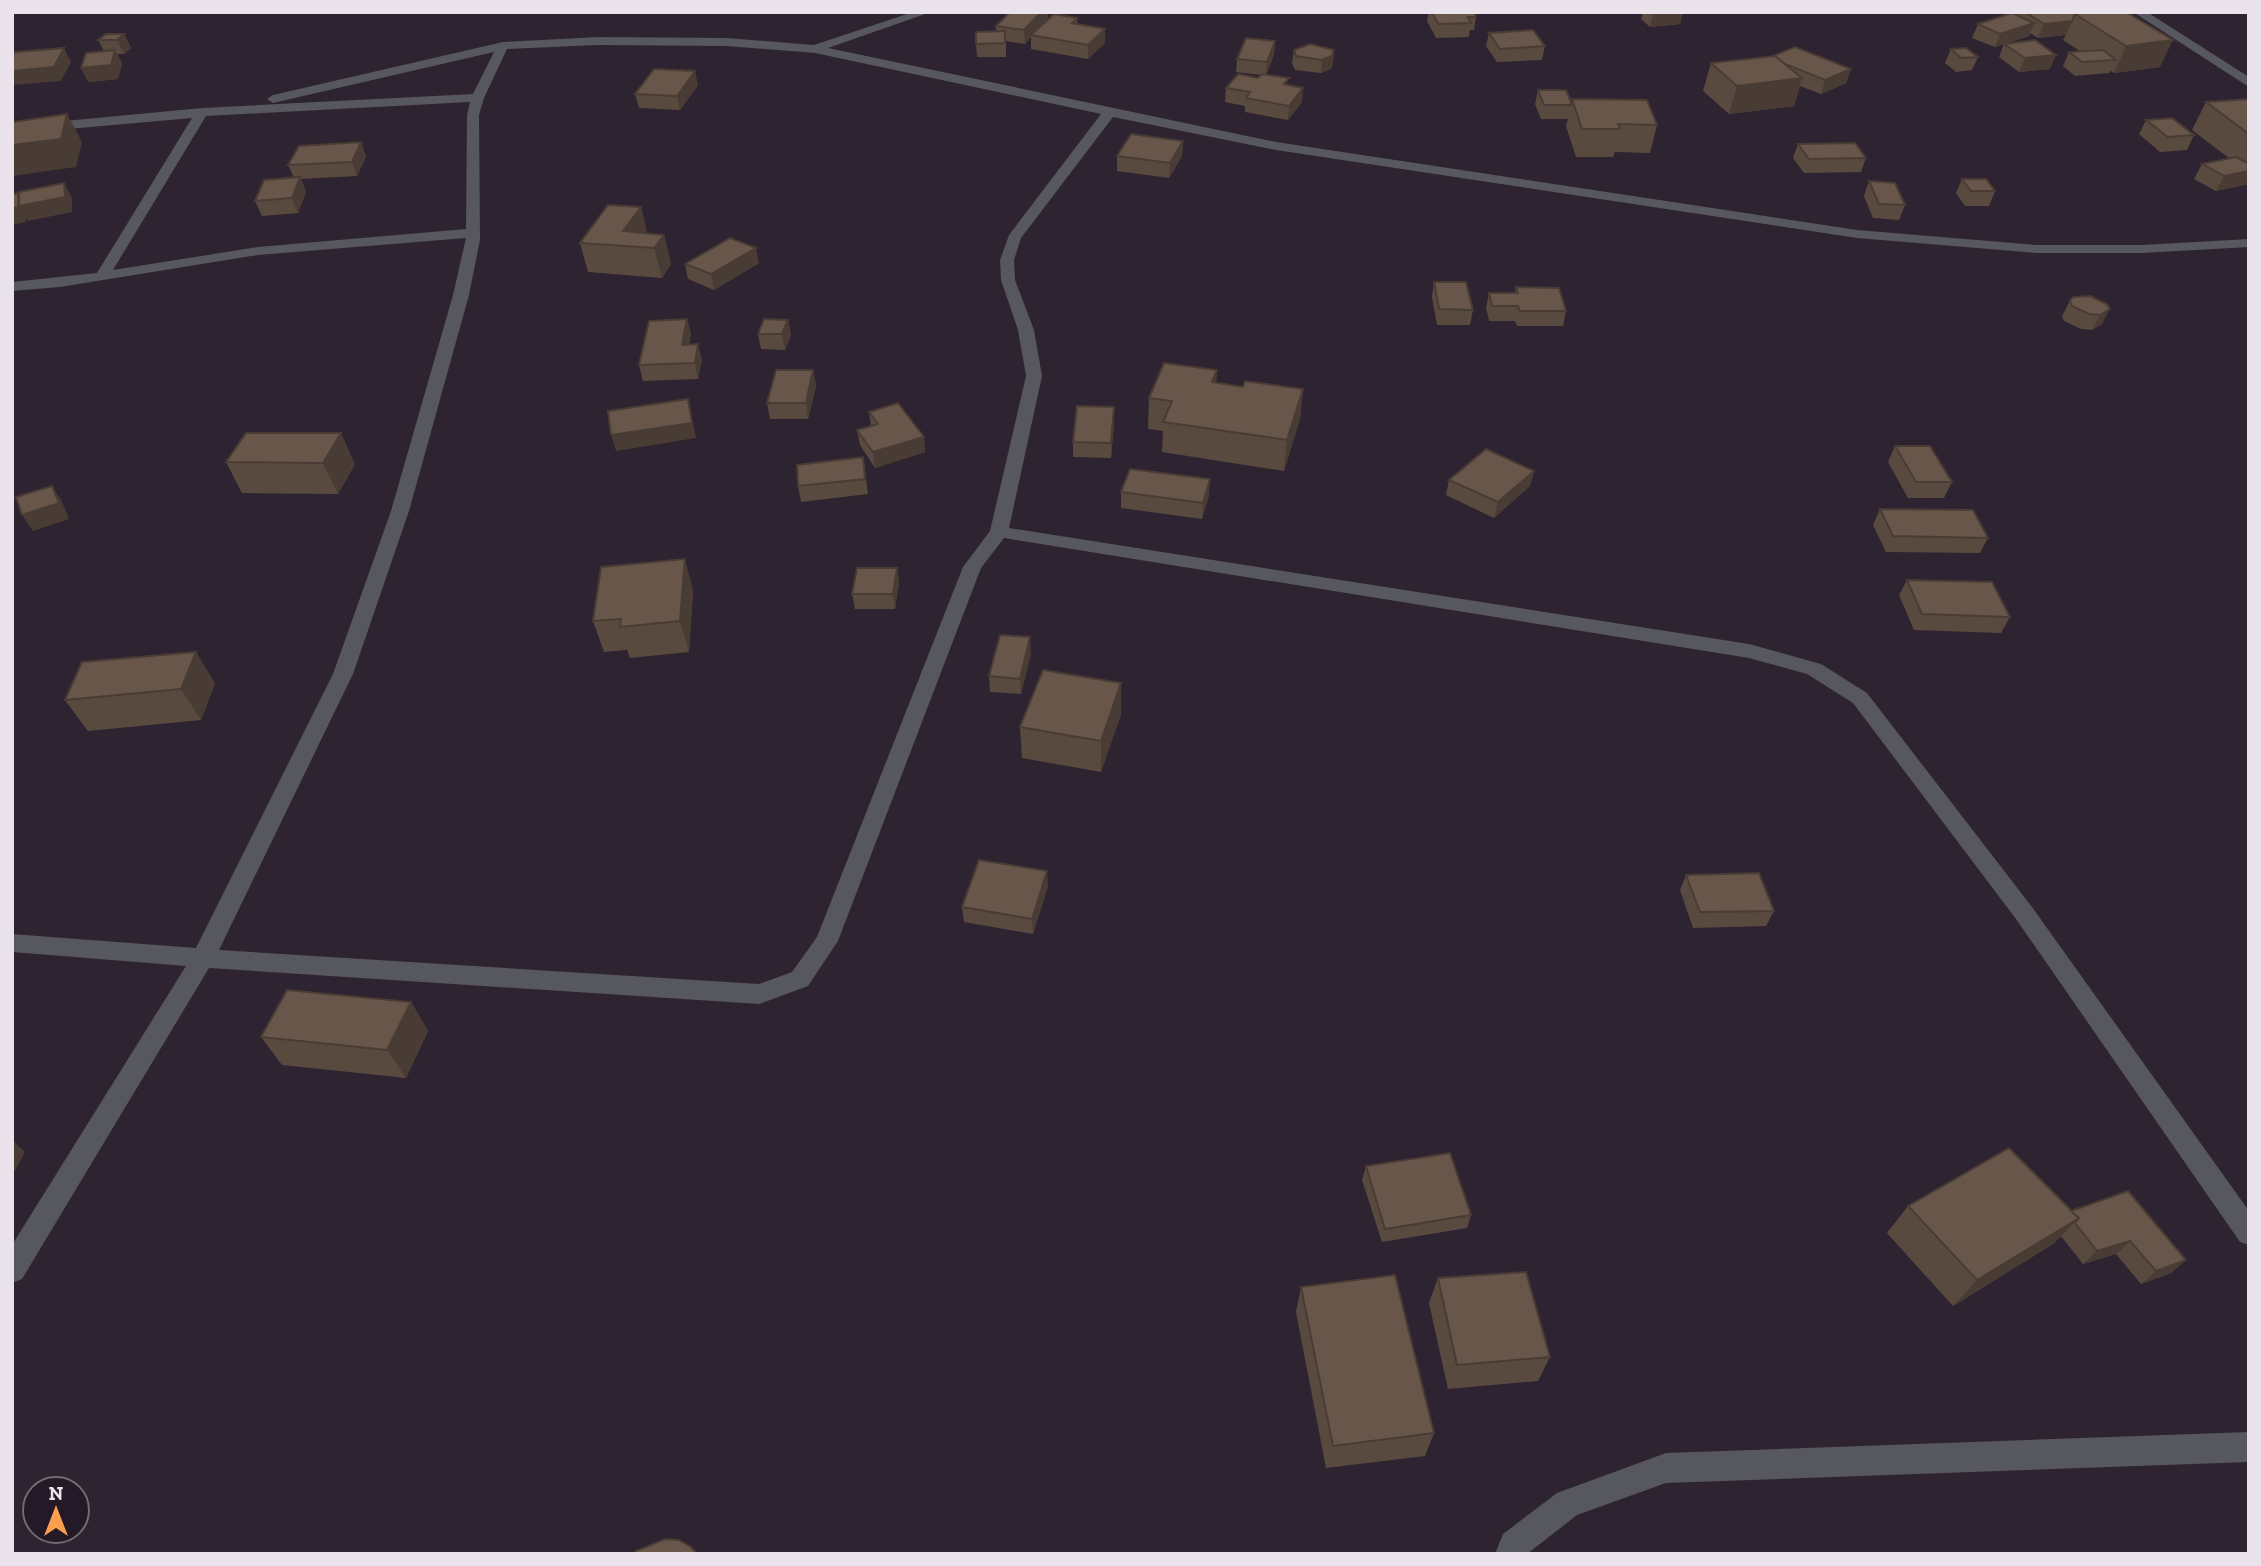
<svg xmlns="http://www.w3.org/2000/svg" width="2261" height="1566" font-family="'Zilla Slab',serif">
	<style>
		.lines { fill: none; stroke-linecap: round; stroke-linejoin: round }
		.street { fill: #57575f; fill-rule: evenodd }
		.wall { fill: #594a40 }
		.shaded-wall { fill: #493c34 }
		.building { fill: #68564b; stroke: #493c34; stroke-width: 2 }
	</style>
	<rect width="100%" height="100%" fill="#2e2331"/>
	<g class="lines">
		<g class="street">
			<path d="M913,12H931L828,48L1276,142L1857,230L2036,245H2141L2249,239V247L2141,253H2036L1857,238L1276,150L1113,117L1021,238L1014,260L1015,280L1034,330L1042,376L1009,528L1749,644L1821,664L1867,693L2032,907L2249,1211V1245L2240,1242L2016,919L1853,703L1807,674L1749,658L1004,538L981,568L838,941L808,986L759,1004L209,968L22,1279L12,1283V1245L186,966L12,952V934L196,948L333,674L391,511L453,295L466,238L258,255L60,287L12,291V282L97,273L192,118L12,134V126L202,108L473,94L494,52L273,103L267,99L273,95L503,42L598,37L727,38L814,45ZM598,45L727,46L815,53L1101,114L1009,235L1000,260L1001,280L1018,330L1026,376L990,531L963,567L817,937L792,972L759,984L219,950L353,674L409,511L469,295L480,240L479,115L484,98L507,49ZM470,102L467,115L466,229L258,247L113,270L206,116Z"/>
			<polygon points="2133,12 2147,12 2249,77 2249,87"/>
			<polygon points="2249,1432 2249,1462 1666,1483 1577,1515 1527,1554 1495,1554 1503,1534 1557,1493 1666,1453"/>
		</g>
	</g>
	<g class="wall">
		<polygon points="1010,12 1048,12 1048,19 1043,24 1077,18 1077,24 1105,29 1105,43 1088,59 1031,49 1031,37 1025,44 1006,41 1006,57 977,57 976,44 996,31 996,26"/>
		<polygon points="1429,12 1474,12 1476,17 1474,30 1470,30 1469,37 1436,38 1427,21"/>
		<polygon points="1643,12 1683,12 1680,24 1650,27 1641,19"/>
		<polygon points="1692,12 1710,12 1694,14"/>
		<polygon points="2011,12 2082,12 2081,12 2160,67 2114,73 2111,71 2109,73 2075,76 2063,66 2069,52 2081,52 2063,40 2066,35 2038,38 2030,33 2029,36 2008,43 2050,69 2019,72 1999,57 2004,44 1995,47 1972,38 1978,24 2010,14"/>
		<polygon points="1489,33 1545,46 1542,60 1497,62 1486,46"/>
		<polygon points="124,34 131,48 124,54 117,54 122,63 118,79 88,82 104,51 98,40"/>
		<polygon points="1275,41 1274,55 1266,75 1288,85 1302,102 1288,120 1245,112 1245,106 1225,102 1226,88 1258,78 1261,75 1236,72 1237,59"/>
		<polygon points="1951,49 1978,57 1972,70 1956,72 1945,63"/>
		<polygon points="1294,50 1334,50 1333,63 1331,69 1321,73 1295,70 1292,63"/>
		<polygon points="1773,56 1851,69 1846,83 1821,94 1800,86 1794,106 1729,114 1703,91 1711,63"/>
		<polygon points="698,85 680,110 639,108 635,94"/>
		<polygon points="1538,90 1571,102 1572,99 1657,125 1650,153 1615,152 1613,157 1576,157 1566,126 1568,119 1541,119 1535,104"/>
		<polygon points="2249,99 2249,184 2216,191 2194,179 2202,164 2229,158 2192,130 2206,102"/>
		<polygon points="2146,120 2194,135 2187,150 2160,152 2139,134"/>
		<polygon points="1183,141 1182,156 1169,178 1117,171 1117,156"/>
		<polygon points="361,142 366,157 357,176 301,179 306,192 298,213 262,216 255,201 294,178 288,165"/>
		<polygon points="1798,144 1866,158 1861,172 1804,173 1793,158"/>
		<polygon points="1962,179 1995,191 1989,206 1965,206 1956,193"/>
		<polygon points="1869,181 1905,205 1899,220 1873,218 1864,196"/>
		<polygon points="641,207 647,233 664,235 671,264 662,278 588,272 580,243"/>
		<polygon points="759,263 714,290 688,279 685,264"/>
		<polygon points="1434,282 1473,310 1470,325 1437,325 1432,297"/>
		<polygon points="1516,287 1566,311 1563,326 1517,326 1515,321 1489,321 1486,308 1489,293 1515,293"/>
		<polygon points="2070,301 2107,304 2102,324 2092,330 2081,329 2064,321 2062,316"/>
		<polygon points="687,319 691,334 689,345 702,360 698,379 643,381 639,365"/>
		<polygon points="788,320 791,335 785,350 761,349 758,334"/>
		<polygon points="813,370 816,386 808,419 770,419 767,403"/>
		<polygon points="1217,370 1216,383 1243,387 1303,389 1300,419 1284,471 1162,452 1163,431 1148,429 1149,398"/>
		<polygon points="1114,407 1114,423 1111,458 1073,457 1073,442"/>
		<polygon points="869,412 924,437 925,452 875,468 860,445 857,430 871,426"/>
		<polygon points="1895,446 1952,482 1944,498 1908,498 1888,462"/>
		<polygon points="863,457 868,494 801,502 798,486"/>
		<polygon points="226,462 355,464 338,494 242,493"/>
		<polygon points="1534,471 1530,486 1494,518 1446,495 1449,480"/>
		<polygon points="1121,492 1209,495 1202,519 1121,508"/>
		<polygon points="1880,509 1988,538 1980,553 1886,552 1873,525"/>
		<polygon points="897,568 899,583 895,609 855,609 852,594"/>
		<polygon points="1907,580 2010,617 2001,633 1914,630 1899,595"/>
		<polygon points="693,590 689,652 630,658 627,650 604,652 593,621"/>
		<polygon points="1031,653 1021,694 990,692 989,676"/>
		<polygon points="215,683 201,720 88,731 65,700"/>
		<polygon points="1121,714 1101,772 1022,758 1020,727"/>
		<polygon points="1686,875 1774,911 1766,926 1693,928 1680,890"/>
		<polygon points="1048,886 1033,934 964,922 962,907"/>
		<polygon points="411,1002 428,1031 406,1078 282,1065 261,1037"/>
		<polygon points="1366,1166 1471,1215 1467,1228 1382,1242 1362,1180"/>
		<polygon points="1908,1206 2071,1211 2186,1260 2171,1273 2141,1284 2116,1254 2083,1264 2061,1236 2053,1244 1953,1306 1887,1233"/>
		<polygon points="1438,1278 1550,1357 1538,1381 1448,1389 1429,1303"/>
		<polygon points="1301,1287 1434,1433 1425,1456 1326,1468 1296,1312"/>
	</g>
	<g class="shaded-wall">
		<polygon points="1041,12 1048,12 1048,19 1033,35 1031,35 1031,37 1025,44 1024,30"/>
		<polygon points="1666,12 1683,12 1680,24 1650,27 1653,13"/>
		<polygon points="2072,21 2066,35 2038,38 2044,24"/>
		<polygon points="2034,23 2029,36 1995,47 2000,34"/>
		<polygon points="1105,29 1105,43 1088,59 1088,45"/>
		<polygon points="124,34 131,48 124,54 117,40"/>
		<polygon points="2173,40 2160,67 2114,73 2126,46"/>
		<polygon points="1275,41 1274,55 1266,75 1267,62"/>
		<polygon points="64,48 71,62 61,81 12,85 12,71"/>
		<polygon points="115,50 122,63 118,79 88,82 81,68"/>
		<polygon points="1334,50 1333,63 1331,69 1321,73 1322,60"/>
		<polygon points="2056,55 2050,69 2019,72 2025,58"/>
		<polygon points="1851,69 1846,83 1821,94 1825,80"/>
		<polygon points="695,71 698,85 680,110 677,96"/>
		<polygon points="1802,78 1794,106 1729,114 1737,86"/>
		<polygon points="1303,88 1302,102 1288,120 1289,106"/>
		<polygon points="67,114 82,142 76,167 12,176 12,145"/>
		<polygon points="1183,141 1182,156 1169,178 1170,163"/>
		<polygon points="361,142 366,157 357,176 352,162"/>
		<polygon points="2249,171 2249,184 2216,191 2224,176"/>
		<polygon points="300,177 306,192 298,213 292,198"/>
		<polygon points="64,183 72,198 72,212 28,221 26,218 26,222 12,225 12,209 18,193 25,205"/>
		<polygon points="641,207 648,236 623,231"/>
		<polygon points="664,235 671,264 662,278 654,248"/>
		<polygon points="756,248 759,263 714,290 711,274"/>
		<polygon points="2110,309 2102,324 2092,330 2100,315"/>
		<polygon points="687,319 691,334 686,360 682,345"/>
		<polygon points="788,320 791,335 785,350 782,334"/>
		<polygon points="698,344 702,360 698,379 695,363"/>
		<polygon points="813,370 816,386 808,419 806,403"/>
		<polygon points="1217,370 1215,401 1212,382"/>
		<polygon points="1303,389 1300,419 1284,471 1287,440"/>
		<polygon points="688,399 696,438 616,451 611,435"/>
		<polygon points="1114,407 1114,423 1111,458 1111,443"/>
		<polygon points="341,433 355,464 338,494 323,463"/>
		<polygon points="924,437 925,452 875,468 873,452"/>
		<polygon points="1534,471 1530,486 1494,518 1498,502"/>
		<polygon points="1210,479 1209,495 1202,519 1203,503"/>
		<polygon points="52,486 62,502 69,519 33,531 22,515"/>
		<polygon points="685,559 693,590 689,652 680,621"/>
		<polygon points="897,568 899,583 895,609 893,594"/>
		<polygon points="1030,637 1031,653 1021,694 1020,679"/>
		<polygon points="196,652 215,683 201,720 181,689"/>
		<polygon points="1121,683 1121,714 1101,772 1101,741"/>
		<polygon points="1047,871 1048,886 1033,934 1032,919"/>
		<polygon points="411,1002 428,1031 406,1078 387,1050"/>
		<polygon points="12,1140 25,1152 12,1176"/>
		<polygon points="2079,1218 2053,1244 1953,1306 1977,1280"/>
		<polygon points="2130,1241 2116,1254 2083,1264 2097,1251"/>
		<polygon points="2186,1260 2171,1273 2141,1284 2156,1271"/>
	</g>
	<g class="building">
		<polygon points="1010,12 1041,12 1024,30 996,26"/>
		<polygon points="1432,12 1474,12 1476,17 1468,17 1471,23 1438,24"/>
		<polygon points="2025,12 2081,12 2082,13 2075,14 2072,21 2044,24"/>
		<polygon points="2090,12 2126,12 2173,40 2126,46 2075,14"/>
		<polygon points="2012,13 2034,23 2000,34 1978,24"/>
		<polygon points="1054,14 1077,18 1072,23 1105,29 1088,45 1031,35"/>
		<polygon points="1533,30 1545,46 1500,49 1489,33"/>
		<polygon points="1005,31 1005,43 976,44 976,32"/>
		<polygon points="106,34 124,34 117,40 98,40"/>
		<polygon points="1246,38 1275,41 1267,62 1237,59"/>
		<polygon points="2035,40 2056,55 2025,58 2004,44"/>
		<polygon points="1310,44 1334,50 1332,56 1322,60 1296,56 1294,50"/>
		<polygon points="1795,47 1851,69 1825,80 1785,64 1775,56 1773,56"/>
		<polygon points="64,48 54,67 12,71 12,57 15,52"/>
		<polygon points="1966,48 1978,57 1961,58 1951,49"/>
		<polygon points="115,50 111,65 81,68 86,53"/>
		<polygon points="2103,50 2116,60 2082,62 2069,52"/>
		<polygon points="1775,56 1802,78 1737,86 1711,63"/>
		<polygon points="654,69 695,71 677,96 635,94"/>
		<polygon points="1238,74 1258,78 1262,74 1289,78 1284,84 1303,88 1289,106 1246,98 1250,92 1226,88"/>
		<polygon points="1538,90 1566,90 1571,102 1571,105 1544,105"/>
		<polygon points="1572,99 1647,100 1657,125 1618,124 1620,129 1582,129"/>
		<polygon points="2249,99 2249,134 2206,102"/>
		<polygon points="67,114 61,139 12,145 12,122"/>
		<polygon points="2172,118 2194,135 2168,137 2146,120"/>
		<polygon points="1131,134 1183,141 1170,163 1117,156"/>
		<polygon points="361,142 352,162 288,165 299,146"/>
		<polygon points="1855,143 1866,158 1809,159 1798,144"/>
		<polygon points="2236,157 2249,164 2249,171 2224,176 2202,164"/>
		<polygon points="300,177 292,198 255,201 264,180"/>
		<polygon points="1962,179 1986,179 1995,191 1971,191"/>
		<polygon points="1869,181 1895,183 1905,205 1879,204"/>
		<polygon points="64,183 65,197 19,206 19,192"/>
		<polygon points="18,193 18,207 12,209 12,194"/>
		<polygon points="608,205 641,207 623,231 664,235 654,248 580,243"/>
		<polygon points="730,238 756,248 711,274 685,264"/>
		<polygon points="1434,282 1466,282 1473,310 1439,309"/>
		<polygon points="1516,287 1559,288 1566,311 1520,311 1518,306 1492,306 1489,293 1518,293"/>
		<polygon points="2090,296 2107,304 2110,309 2100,315 2089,314 2072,306 2070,301 2073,297"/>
		<polygon points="687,319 682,345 698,344 695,363 639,365 649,321"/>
		<polygon points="764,319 788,320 782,334 758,334"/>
		<polygon points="1164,363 1217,370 1212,382 1243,387 1245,381 1303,389 1287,440 1163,422 1172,401 1149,398"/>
		<polygon points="776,370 813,370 806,403 767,403"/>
		<polygon points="688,399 692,423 611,435 608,411"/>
		<polygon points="898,403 924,437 873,452 857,430 878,424 869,412"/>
		<polygon points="1077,406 1114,407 1111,443 1073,442"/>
		<polygon points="246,433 341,433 323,463 226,462"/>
		<polygon points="1895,446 1930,446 1952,482 1916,482"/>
		<polygon points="1486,449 1534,471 1498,502 1449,480"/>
		<polygon points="863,457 865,479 798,486 797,465"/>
		<polygon points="1130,469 1210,479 1203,503 1121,492"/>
		<polygon points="52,486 59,503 22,515 16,497"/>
		<polygon points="1880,509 1973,510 1988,538 1893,536"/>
		<polygon points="685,559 680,621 620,627 621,619 593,621 601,567"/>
		<polygon points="857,568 897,568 893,594 852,594"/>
		<polygon points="1907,580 1992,582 2010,617 1922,614"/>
		<polygon points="1000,635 1030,637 1020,679 989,676"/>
		<polygon points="196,652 181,689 65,700 82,662"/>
		<polygon points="1043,670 1121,683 1101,741 1020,727"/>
		<polygon points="979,860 1047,871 1032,919 962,907"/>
		<polygon points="1759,873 1774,911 1700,912 1686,875"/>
		<polygon points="287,990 411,1002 387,1050 261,1037"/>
		<polygon points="2009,1148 2079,1218 1977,1280 1908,1206"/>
		<polygon points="1450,1153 1471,1215 1385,1229 1366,1166"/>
		<polygon points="2128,1191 2186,1260 2156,1271 2130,1241 2097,1251 2075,1223 2079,1218 2071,1211"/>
		<polygon points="1526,1272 1550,1357 1457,1365 1438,1278"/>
		<polygon points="1395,1275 1434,1433 1333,1446 1301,1287"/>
		<polygon points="665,1539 679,1540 691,1547 697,1554 634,1554 636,1551"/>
	</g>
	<rect width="2261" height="1566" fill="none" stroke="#eae3ec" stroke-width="28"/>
	<g transform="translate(56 1510)"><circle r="33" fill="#241927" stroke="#736a76" stroke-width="2"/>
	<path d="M0-5L12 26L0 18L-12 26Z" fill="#fa9f50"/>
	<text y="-10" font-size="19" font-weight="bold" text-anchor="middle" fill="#eae3ec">N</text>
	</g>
</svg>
